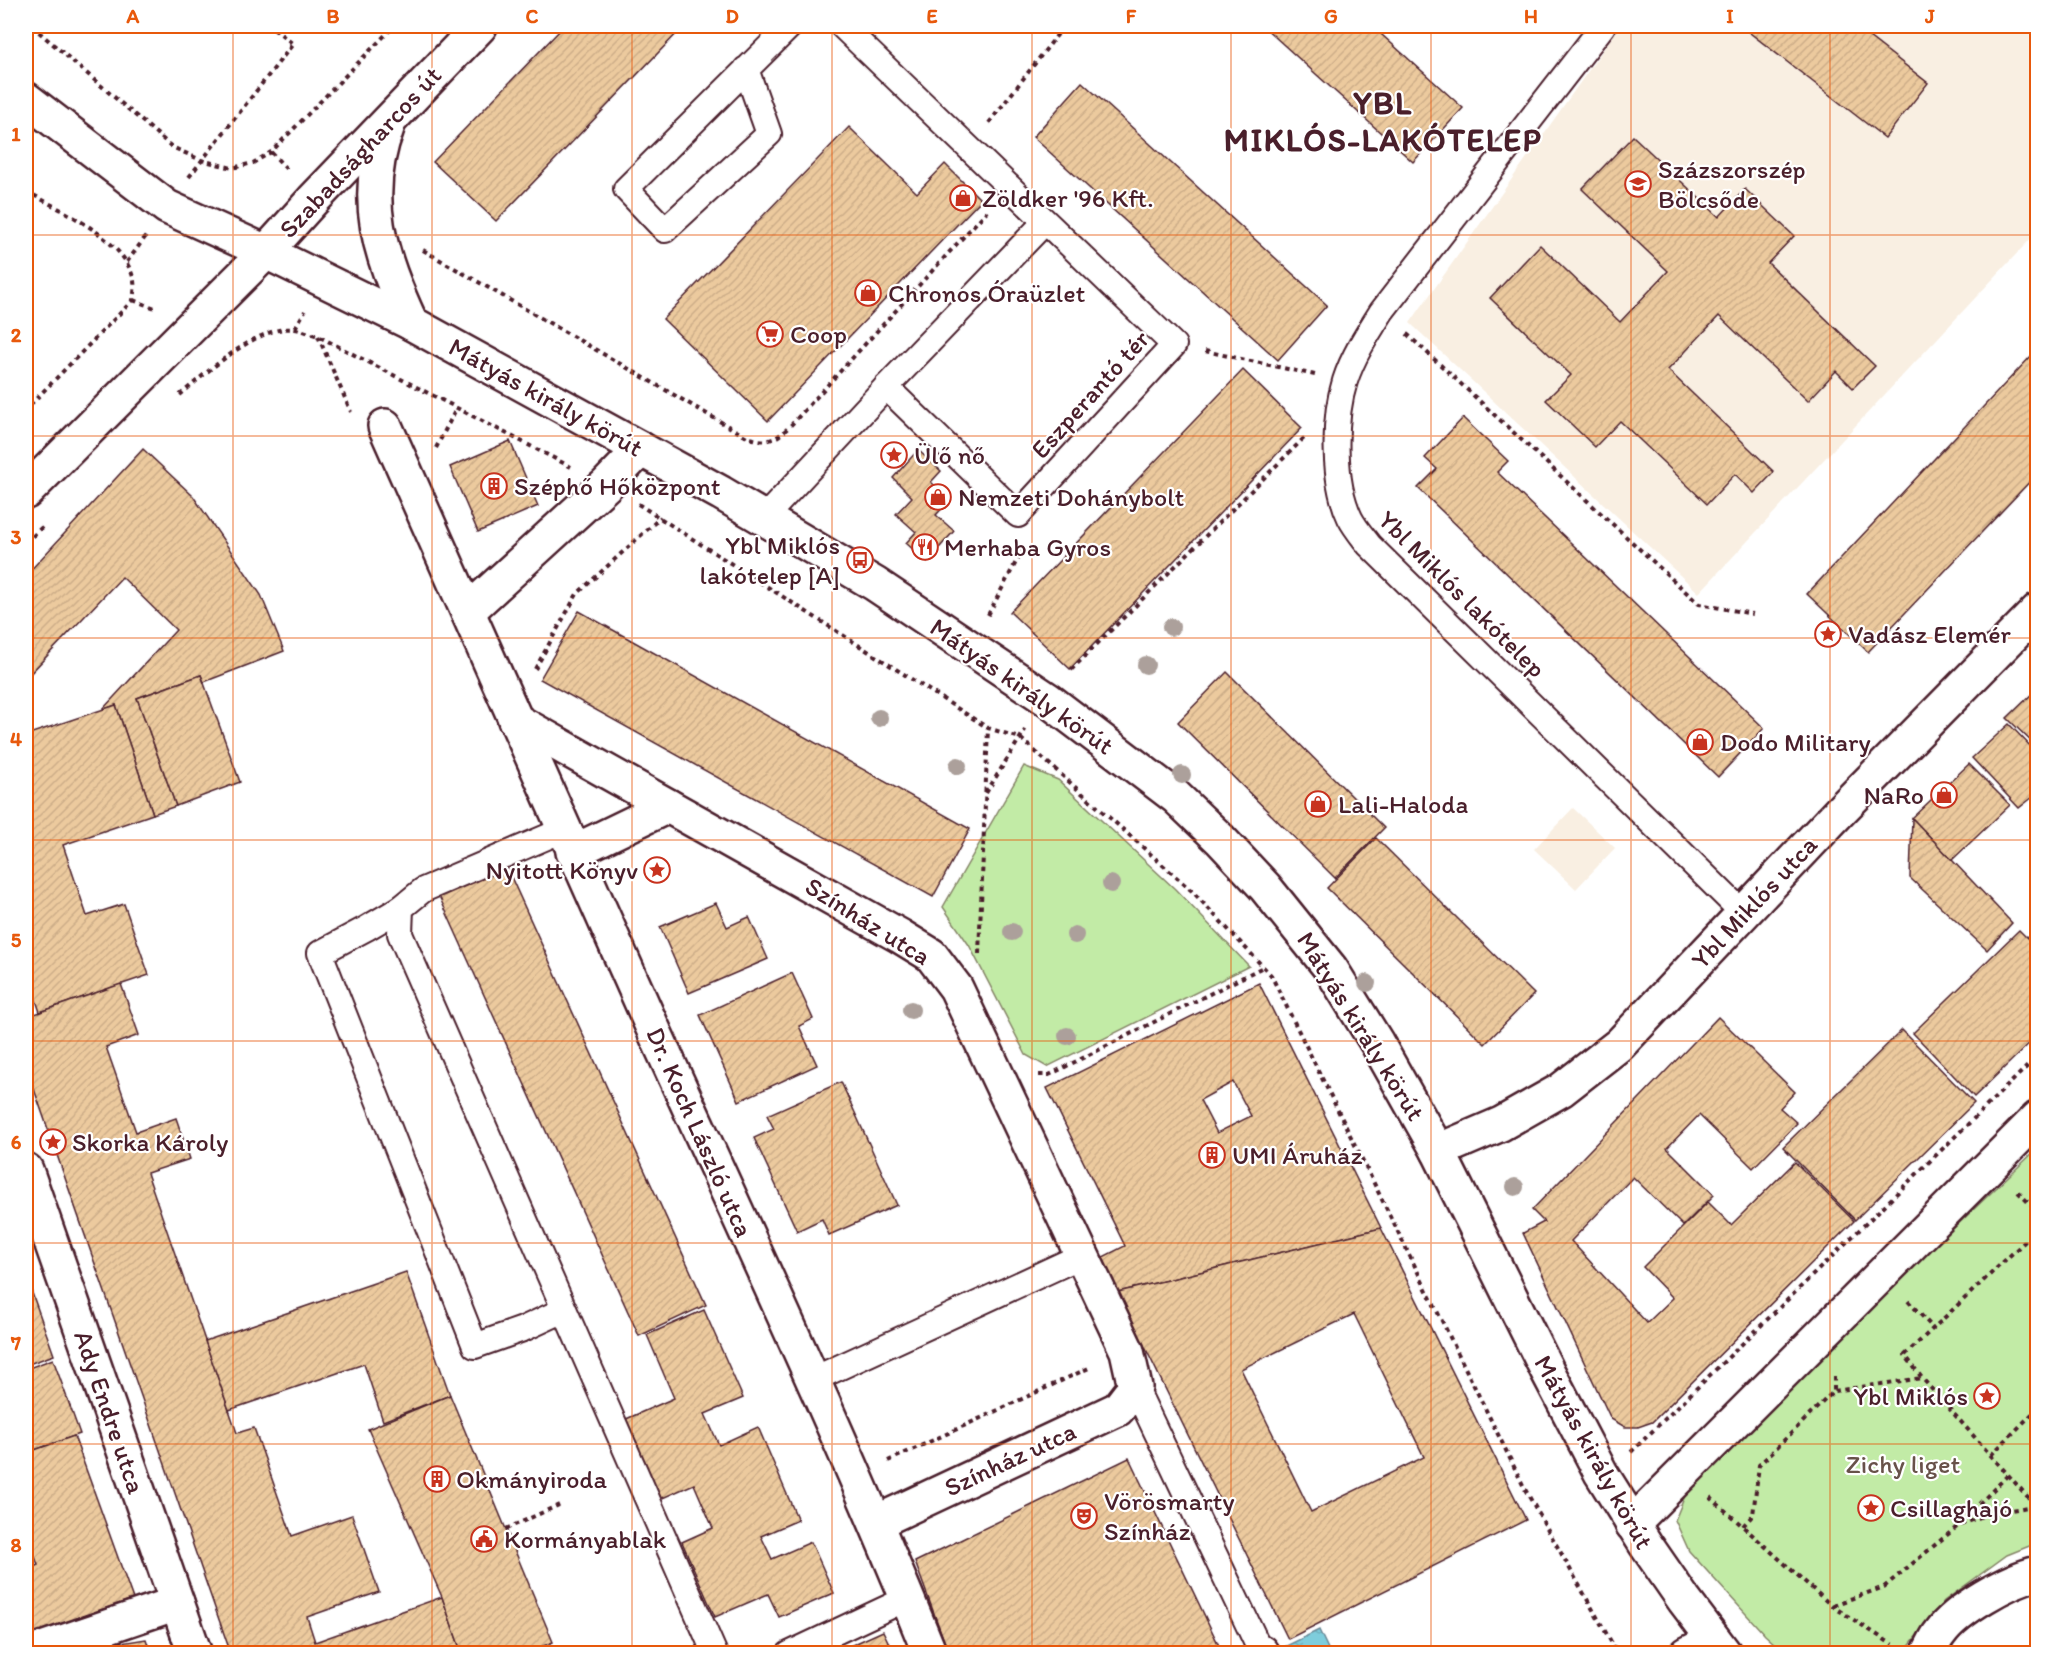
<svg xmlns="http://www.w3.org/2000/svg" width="2063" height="1679" font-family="Itim,sans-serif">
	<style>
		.built { fill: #f9efe2 }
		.green { fill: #c2eba6; stroke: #868568; stroke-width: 1.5 }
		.water { fill: url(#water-ripples); stroke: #698795; stroke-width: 1.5 }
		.building { fill: url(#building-hatch); stroke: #4a1f2b; stroke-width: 1.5; fill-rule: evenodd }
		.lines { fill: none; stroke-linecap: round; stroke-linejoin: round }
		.service-casing { stroke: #4a1f2b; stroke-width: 28 }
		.pedestrian-casing { stroke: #4a1f2b; stroke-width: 38 }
		.minor-casing { stroke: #4a1f2b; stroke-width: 38 }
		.secondary-casing { stroke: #4a1f2b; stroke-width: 38 }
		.path { stroke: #4a1f2b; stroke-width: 4; stroke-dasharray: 4.5 4.5; stroke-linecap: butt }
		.service { stroke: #fff; stroke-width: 24 }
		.pedestrian { stroke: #fff; stroke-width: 33 }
		.minor { stroke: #fff; stroke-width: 33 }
		.secondary { stroke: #fff; stroke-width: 33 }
		.tree { fill: #aca09b }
		.grid { fill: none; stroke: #e8590c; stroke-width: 1.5; stroke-opacity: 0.55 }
		.labels { text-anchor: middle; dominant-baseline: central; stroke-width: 4.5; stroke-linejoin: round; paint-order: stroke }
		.street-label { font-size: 26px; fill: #4a1f2b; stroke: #fff }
		.poi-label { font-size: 26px; fill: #4a1f2b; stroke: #fff; text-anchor: start }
		.park-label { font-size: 26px; fill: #68524a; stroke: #fff }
		.district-label { font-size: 32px; font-weight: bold; letter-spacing: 1.5px; fill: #4a1f2b; stroke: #fff }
		.neatline { fill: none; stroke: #e8590c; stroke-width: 2 }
		.grid-label { font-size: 20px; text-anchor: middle; font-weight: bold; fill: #e8590c }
	</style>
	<defs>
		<pattern id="water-ripples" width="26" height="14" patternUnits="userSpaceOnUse" patternTransform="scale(1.5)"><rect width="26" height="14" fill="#7ecddc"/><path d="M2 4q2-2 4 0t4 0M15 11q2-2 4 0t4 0" fill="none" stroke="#6eb0bd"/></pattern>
		<pattern id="building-hatch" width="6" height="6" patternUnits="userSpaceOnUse" patternTransform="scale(1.5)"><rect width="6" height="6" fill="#ecca9e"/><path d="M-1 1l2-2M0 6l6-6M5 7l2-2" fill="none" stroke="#ccad88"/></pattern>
	</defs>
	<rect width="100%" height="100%" fill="#fff"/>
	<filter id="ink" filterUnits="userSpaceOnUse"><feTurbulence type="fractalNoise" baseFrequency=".0167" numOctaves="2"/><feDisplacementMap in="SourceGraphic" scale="12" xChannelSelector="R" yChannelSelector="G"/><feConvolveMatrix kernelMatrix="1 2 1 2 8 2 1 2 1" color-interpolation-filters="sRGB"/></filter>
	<g filter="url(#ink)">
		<g class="built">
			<polygon points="1620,26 2037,26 2037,232 1699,593 1410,323"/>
			<polygon points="1573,808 1615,848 1576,889 1534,849"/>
		</g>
		<g class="green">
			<polygon points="1024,766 1058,780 1175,889 1249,966 1047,1067 1026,1055 969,945 943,907"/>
			<polygon points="2037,1149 2037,1543 2007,1555 1944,1601 1903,1653 1785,1653 1765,1635 1689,1551 1675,1520 1687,1491 1721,1450"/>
		</g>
		<polygon class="water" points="1319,1630 1330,1653 1287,1653 1284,1647"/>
		<g class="building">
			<polygon points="564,26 684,26 496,221 433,162"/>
			<polygon points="1263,26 1372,26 1463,108 1413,162"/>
			<polygon points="1741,26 1855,26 1928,83 1885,138"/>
			<polygon points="1082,82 1327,305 1278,360 1033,137"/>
			<polygon points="849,127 917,193 945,164 981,200 768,421 663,319"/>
			<polygon points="1633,136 1719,217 1745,189 1794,236 1768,263 1875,366 1853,388 1836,371 1808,401 1719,316 1668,370 1774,472 1754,493 1735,474 1707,504 1620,421 1595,447 1546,400 1571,375 1490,298 1540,245 1620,322 1668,271 1582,189"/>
			<polygon points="2033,354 2038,358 2038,473 1868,652 1807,594"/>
			<polygon points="1243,370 1302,428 1070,669 1010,612"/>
			<polygon points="1463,418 1508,461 1497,472 1764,728 1718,777 1418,488 1437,469 1425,458"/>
			<polygon points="510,441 538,506 478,532 450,467"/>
			<polygon points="143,449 193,496 261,595 284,651 204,682 201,675 137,698 176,806 153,814 116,705 102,710 176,630 122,577 26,678 26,575"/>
			<polygon points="918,450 941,471 931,482 950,500 936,515 954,531 927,562 906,543 916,532 896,514 912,497 893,478"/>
			<polygon points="579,611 970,829 933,897 540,679"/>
			<polygon points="1227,672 1384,828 1335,878 1178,722"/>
			<polygon points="201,675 240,782 176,806 137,698"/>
			<polygon points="2038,688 2038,748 2007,718"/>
			<polygon points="116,705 153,814 63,845 87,916 124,904 149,975 40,1012 26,971 26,735"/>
			<polygon points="2009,724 2038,754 2038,793 2019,808 1972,758"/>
			<polygon points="1969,764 2010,805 1952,860 1912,818"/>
			<polygon points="1912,818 2012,923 1987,950 1910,878"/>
			<polygon points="1376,838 1534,994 1485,1044 1327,888"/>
			<polygon points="506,866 706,1305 639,1336 439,896"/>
			<polygon points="716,903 727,927 749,917 768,959 689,993 660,927"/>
			<polygon points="2019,930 2038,949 2038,1035 1974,1097 1913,1033"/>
			<polygon points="792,973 813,1019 799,1026 817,1065 739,1101 700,1015"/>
			<path d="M1259,983L1381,1228L1118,1292L1101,1258L1125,1246L1047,1088ZM1233,1082L1251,1116L1217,1133L1200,1100Z"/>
			<polygon points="121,984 139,1035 106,1047 136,1132 176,1118 190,1159 147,1173 237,1433 254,1428 292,1536 352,1515 379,1592 307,1617 315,1642 442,1597 462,1654 231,1654 26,1066 26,1017"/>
			<polygon points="1718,1017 1795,1092 1780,1108 1797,1123 1753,1168 1699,1115 1667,1148 1714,1195 1683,1226 1633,1177 1571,1241 1647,1323 1673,1298 1643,1267 1708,1202 1731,1225 1795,1162 1854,1221 1652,1422 1638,1427 1625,1427 1611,1419 1523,1233 1544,1222 1532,1210"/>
			<polygon points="1902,1030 1974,1103 1855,1220 1783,1147"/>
			<polygon points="841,1082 897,1205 829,1235 822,1219 797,1231 754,1138 774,1129 767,1115"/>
			<path d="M1381,1228L1526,1520L1288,1639L1118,1292ZM1354,1314L1424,1457L1311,1512L1241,1369Z"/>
			<polygon points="406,1272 450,1395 383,1421 364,1364 229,1410 205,1341"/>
			<polygon points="26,1276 54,1355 26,1365"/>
			<polygon points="704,1310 743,1398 705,1414 719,1445 758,1427 798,1520 761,1536 772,1559 811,1542 834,1593 779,1617 768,1594 715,1617 682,1542 713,1528 694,1484 658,1500 624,1420 674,1398 647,1335"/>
			<polygon points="53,1359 80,1434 26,1453 26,1369"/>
			<polygon points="450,1395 553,1642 524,1654 462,1654 442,1597 368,1429"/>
			<polygon points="74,1436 133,1599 26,1636 26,1570 38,1565 26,1531 26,1453"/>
			<polygon points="1129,1458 1223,1654 949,1654 915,1562"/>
			<polygon points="883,1631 894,1654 832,1654"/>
			<polygon points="146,1639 151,1654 68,1654 77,1650"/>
		</g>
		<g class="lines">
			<g class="service-casing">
				<g id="service">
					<polyline points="842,26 1174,345 1018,515 886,387"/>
					<path d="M1603,26L1382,311C1368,333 1353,356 1345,381C1333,419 1333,483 1350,518C1355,528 1363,537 1369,545L1743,913"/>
					<polyline points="746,69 769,134 665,230 626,189 790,26"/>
					<polyline points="764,518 886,387 1045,222"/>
					<polyline points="563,830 423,890 401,908 400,934 715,1654"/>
					<polyline points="401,908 367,928 320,953 475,1346 523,1329 564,1310"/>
					<polyline points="812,1380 1081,1256"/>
					<polyline points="1135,1387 1261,1652"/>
					<polyline points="789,1654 908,1598"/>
				</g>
			</g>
			<g class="pedestrian-casing">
				<g id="pedestrian">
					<polyline points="1261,1652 1262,1654"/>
					<polyline points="1687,1654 1714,1640"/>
				</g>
			</g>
			<g class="minor-casing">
				<g id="minor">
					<path d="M388,125C360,199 380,255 411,323"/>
					<path d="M385,426C475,625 561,825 651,1024C746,1233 844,1441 930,1654"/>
					<polyline points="26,492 266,252 313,200 480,26"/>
					<polyline points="468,611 606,485 641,449"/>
					<polyline points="515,720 900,936 931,955 956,988 1127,1351 1135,1387 1118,1409 877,1522"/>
					<polyline points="573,852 668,806"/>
					<polyline points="1438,1151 1501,1124 1561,1090 1620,1044 1841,810 2038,610"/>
					<polyline points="26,1170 195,1654"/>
					<polyline points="1632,1524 2038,1118"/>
					<polyline points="27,1654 177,1603"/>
				</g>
			</g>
			<g class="secondary-casing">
				<g id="secondary">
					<polyline points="26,99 167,207 266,252 411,323 721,493 875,584 1047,699 1176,797 1220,839 1265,887 1331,969 1377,1043 1438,1151 1548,1372 1601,1473 1646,1545 1684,1600 1725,1654"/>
					<path d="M1928,1654C1932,1647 1935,1639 1940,1633C1957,1609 2008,1580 2038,1573"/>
				</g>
			</g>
			<g class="path">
				<polyline points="32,26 172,147 201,160 232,168 253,163 271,152 394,26"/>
				<polyline points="989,123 1064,26"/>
				<polyline points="271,152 289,172"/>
				<polyline points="189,177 293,44 271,26"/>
				<path d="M26,191C60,210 125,238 134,281C135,287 134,294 133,300L26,409"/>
				<path d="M423,250L747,437C768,444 775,441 791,425L987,211"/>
				<polyline points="127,262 146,236"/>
				<polyline points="133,300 158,309"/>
				<polyline points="295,328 305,311"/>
				<polyline points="1407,334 1699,604 1753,614"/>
				<polyline points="318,336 351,412"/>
				<polyline points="1205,351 1315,375"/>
				<path d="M180,395C206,373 259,324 295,329C303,330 311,334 318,336L571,467"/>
				<polyline points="436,448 456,409"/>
				<polyline points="638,504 988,728 1020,738 1192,891 1271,975 1526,1491 1618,1654"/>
				<polyline points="26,543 42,527"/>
				<polyline points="988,615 1024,547"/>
				<polyline points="535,669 577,594 661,517"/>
				<polyline points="1071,670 1304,438"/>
				<polyline points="986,793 1025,730"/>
				<polyline points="979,954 988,728"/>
				<polyline points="1039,1075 1049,1075 1263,967"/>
				<polyline points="2018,1192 2038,1212"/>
				<polyline points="1908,1301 1934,1329"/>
				<polyline points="1834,1377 1834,1391"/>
				<polyline points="1631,1452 2038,1056"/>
				<polyline points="1991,1455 2038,1408"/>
				<polyline points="888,1461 1091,1367"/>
				<polyline points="1710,1497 1832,1606 1893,1645"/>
				<polyline points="2035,1505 1922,1378 1905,1355 2038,1229"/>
				<polyline points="1960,1523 2008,1475"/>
				<polyline points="1743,1526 1753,1515 1759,1465 1834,1391 1922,1378"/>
				<polyline points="506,1529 559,1505"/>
				<polyline points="1833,1605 1884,1587 1958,1526 1985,1515 2038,1505"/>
			</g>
			<use href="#service" class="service"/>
			<use href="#pedestrian" class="pedestrian"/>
			<use href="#minor" class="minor"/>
			<use href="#secondary" class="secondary"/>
		</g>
		<g class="tree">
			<circle cx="1171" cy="627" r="9"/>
			<circle cx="1146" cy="665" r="9"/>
			<circle cx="879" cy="718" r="9"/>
			<circle cx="958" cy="766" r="9"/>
			<circle cx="1182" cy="775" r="9"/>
			<circle cx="1111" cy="884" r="9"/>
			<circle cx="1012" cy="932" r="9"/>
			<circle cx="1075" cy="935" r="9"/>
			<circle cx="1367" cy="983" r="9"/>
			<circle cx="911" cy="1010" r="9"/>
			<circle cx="1067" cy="1036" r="9"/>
			<circle cx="1515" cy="1187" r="9"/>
		</g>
	</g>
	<path class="grid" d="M233,26V1654M432,26V1654M632,26V1654M832,26V1654M1032,26V1654M1231,26V1654M1431,26V1654M1631,26V1654M1830,26V1654M26,235H2038M26,436H2038M26,638H2038M26,840H2038M26,1041H2038M26,1243H2038M26,1444H2038"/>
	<defs>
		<g id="school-ring" transform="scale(1.35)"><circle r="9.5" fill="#fff" stroke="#c8321e" stroke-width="1.5"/><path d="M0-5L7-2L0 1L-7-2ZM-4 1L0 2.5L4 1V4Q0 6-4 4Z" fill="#c8321e"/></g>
		<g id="shop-ring" transform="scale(1.35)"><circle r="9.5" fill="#fff" stroke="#c8321e" stroke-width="1.5"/><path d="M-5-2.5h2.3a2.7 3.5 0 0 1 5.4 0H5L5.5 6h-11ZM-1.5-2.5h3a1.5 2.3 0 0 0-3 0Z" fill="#c8321e"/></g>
		<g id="supermarket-ring" transform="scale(1.35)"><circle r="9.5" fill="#fff" stroke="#c8321e" stroke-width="1.5"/><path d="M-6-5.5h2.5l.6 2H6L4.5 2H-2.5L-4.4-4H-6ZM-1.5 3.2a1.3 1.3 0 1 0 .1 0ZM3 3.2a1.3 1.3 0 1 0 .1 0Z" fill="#c8321e"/></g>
		<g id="sight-ring" transform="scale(1.35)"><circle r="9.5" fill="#fff" stroke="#c8321e" stroke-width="1.5"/><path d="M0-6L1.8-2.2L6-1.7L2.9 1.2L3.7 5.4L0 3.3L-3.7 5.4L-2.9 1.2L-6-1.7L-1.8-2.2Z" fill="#c8321e"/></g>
		<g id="building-ring" transform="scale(1.35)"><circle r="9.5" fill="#fff" stroke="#c8321e" stroke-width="1.5"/><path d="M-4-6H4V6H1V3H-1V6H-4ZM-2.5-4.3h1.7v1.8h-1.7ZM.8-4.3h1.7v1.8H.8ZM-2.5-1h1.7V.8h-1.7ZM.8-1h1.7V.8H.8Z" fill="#c8321e"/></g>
		<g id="restaurant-ring" transform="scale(1.35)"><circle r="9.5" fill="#fff" stroke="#c8321e" stroke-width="1.5"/><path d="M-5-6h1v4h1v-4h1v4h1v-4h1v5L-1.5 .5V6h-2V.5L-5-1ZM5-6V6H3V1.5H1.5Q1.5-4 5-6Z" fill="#c8321e"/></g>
		<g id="bus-ring" transform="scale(1.35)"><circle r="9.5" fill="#fff" stroke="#c8321e" stroke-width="1.5"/><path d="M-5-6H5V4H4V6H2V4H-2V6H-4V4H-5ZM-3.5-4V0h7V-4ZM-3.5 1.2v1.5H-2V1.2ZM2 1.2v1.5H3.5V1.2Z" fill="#c8321e"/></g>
		<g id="theatre-ring" transform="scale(1.35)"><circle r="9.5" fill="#fff" stroke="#c8321e" stroke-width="1.5"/><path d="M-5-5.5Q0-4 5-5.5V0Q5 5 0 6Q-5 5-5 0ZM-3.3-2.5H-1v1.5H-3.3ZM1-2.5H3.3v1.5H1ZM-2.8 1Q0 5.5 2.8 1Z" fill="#c8321e"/></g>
		<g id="civic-ring" transform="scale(1.35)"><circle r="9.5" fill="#fff" stroke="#c8321e" stroke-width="1.5"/><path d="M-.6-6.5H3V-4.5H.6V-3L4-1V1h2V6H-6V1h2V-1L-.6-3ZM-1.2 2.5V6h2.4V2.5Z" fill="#c8321e"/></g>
	</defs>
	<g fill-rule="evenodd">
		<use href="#school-ring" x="1638" y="184"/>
		<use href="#shop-ring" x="963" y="198"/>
		<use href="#shop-ring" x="868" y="293"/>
		<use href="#supermarket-ring" x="770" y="334"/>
		<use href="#sight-ring" x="894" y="455"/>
		<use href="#building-ring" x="494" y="486"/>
		<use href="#shop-ring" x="938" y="497"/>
		<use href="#restaurant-ring" x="925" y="547"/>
		<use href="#bus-ring" x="860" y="560"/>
		<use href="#sight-ring" x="1828" y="634"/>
		<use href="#shop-ring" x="1700" y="742"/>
		<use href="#shop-ring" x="1944" y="795"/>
		<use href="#shop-ring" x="1318" y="804"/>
		<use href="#sight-ring" x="657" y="870"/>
		<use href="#sight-ring" x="53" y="1142"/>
		<use href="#building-ring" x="1212" y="1155"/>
		<use href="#sight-ring" x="1987" y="1396"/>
		<use href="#building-ring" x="437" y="1479"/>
		<use href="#sight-ring" x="1871" y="1508"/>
		<use href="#theatre-ring" x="1084" y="1516"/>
		<use href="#civic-ring" x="484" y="1539"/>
	</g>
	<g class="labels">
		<g class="street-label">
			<text transform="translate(360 152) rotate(-47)">Szabadságharcos út</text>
			<text transform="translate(1090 394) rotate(-48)">Eszperantó tér</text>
			<text transform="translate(546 397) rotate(29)">Mátyás király körút</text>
			<text transform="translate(1462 594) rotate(45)">Ybl Miklós lakótelep</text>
			<text transform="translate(1022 686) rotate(35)">Mátyás király körút</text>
			<text transform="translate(1754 902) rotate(-47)">Ybl Miklós utca</text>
			<text transform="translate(868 921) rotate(32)">Színház utca</text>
			<text transform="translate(1361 1026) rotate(58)">Mátyás király körút</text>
			<text transform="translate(700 1132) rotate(66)">Dr. Koch László utca</text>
			<text transform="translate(110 1412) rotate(71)">Ady Endre utca</text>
			<text transform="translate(1594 1452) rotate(61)">Mátyás király körút</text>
			<text transform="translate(1010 1459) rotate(-25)">Színház utca</text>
		</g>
		<g class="poi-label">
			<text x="1658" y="169">Százszorszép<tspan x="1658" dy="30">Bölcsőde</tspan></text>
			<text x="982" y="198">Zöldker '96 Kft.</text>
			<text x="888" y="293">Chronos Óraüzlet</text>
			<text x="790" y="334">Coop</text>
			<text x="914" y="455">Ülő nő</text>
			<text x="514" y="486">Széphő Hőközpont</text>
			<text x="958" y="497">Nemzeti Dohánybolt</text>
			<text x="840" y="545" text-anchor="end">Ybl Miklós<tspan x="840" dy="30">lakótelep [A]</tspan></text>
			<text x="944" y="547">Merhaba Gyros</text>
			<text x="1848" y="634">Vadász Elemér</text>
			<text x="1720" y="742">Dodo Military</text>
			<text x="1924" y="795" text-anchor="end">NaRo</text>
			<text x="1338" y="804">Lali-Haloda</text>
			<text x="638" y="870" text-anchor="end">Nyitott Könyv</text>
			<text x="72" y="1142">Skorka Károly</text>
			<text x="1232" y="1155">UMI Áruház</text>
			<text x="1968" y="1396" text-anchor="end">Ybl Miklós</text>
			<text x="456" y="1479">Okmányiroda</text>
			<text x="1104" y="1501">Vörösmarty<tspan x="1104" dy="30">Színház</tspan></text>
			<text x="1890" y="1508">Csillaghajó</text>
			<text x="504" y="1539">Kormányablak</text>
		</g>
		<g class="park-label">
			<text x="1903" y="1464">Zichy liget</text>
		</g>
		<g class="district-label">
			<text x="1383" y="103">YBL<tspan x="1383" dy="37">MIKLÓS-LAKÓTELEP</tspan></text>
		</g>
	</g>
	<rect width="2063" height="1679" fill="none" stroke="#fff" stroke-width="66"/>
	<rect x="33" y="33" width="1997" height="1613" class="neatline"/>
	<g class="grid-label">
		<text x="133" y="23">A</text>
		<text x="333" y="23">B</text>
		<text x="532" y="23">C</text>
		<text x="732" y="23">D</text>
		<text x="932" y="23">E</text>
		<text x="1131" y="23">F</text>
		<text x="1331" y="23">G</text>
		<text x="1531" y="23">H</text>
		<text x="1730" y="23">I</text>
		<text x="1930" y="23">J</text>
		<text x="16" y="141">1</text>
		<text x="16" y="342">2</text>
		<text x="16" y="544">3</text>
		<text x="16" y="746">4</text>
		<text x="16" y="947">5</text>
		<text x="16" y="1149">6</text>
		<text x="16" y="1350">7</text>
		<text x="16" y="1552">8</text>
	</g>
</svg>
